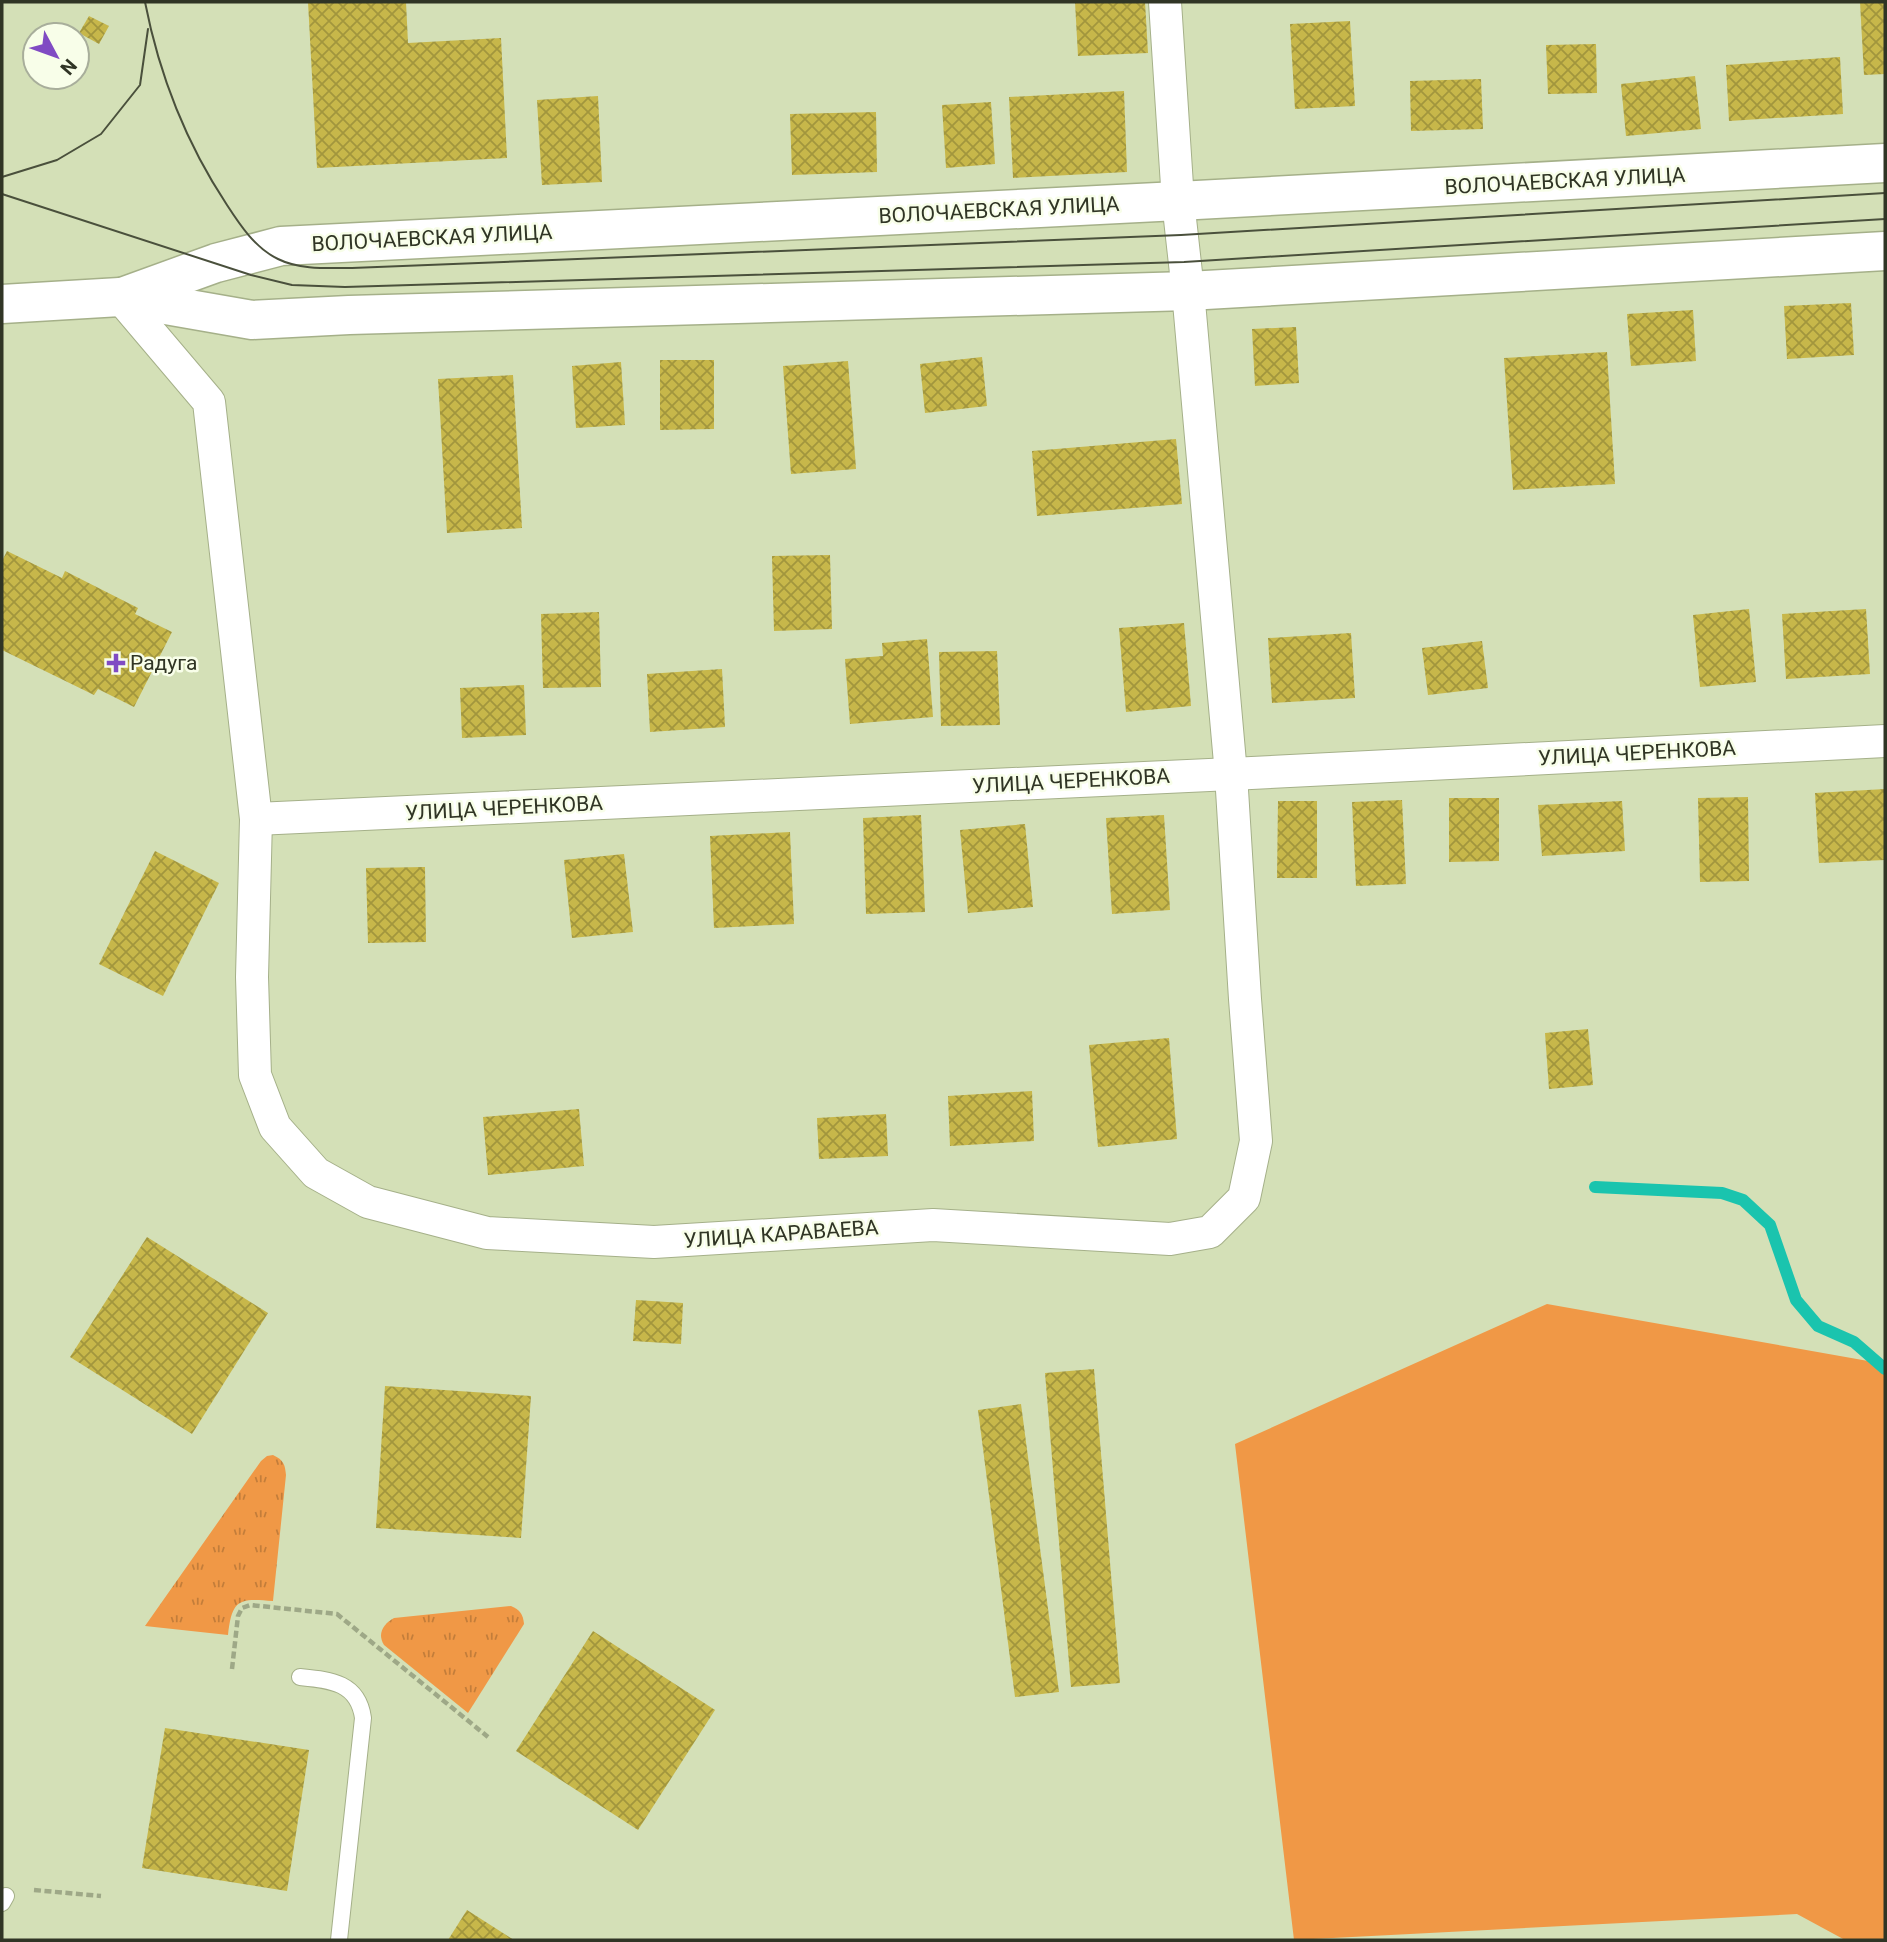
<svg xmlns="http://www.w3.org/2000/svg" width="1887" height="1942" font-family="Roboto,sans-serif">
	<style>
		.grass { fill: #f09846 }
		.park { fill: url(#park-tufts) }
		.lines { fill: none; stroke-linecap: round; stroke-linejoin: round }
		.stream { stroke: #1ac4ae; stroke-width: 12 }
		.building { fill: url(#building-cross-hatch) }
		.lane-casing { stroke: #a5b089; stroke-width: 18 }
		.street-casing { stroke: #a5b089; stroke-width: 34 }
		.secondary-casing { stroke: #a5b089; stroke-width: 41 }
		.path { stroke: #9ea887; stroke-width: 4.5; stroke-dasharray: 7 3.5; stroke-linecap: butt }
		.lane { stroke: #fff; stroke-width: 16 }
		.street { stroke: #fff; stroke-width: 32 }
		.secondary { stroke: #fff; stroke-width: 38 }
		.tram { stroke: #4a503c; stroke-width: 2 }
		.poi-dot { fill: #804bc3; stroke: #f8fee9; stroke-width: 2.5 }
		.labels { text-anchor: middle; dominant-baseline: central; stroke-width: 5; stroke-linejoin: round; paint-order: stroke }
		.street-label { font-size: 21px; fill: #303525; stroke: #f8fee9 }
		.poi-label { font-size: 21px; fill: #303525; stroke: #f8fee9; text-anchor: start }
	</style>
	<defs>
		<pattern id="park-tufts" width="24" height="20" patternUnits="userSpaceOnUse" patternTransform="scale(1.75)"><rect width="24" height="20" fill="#f09846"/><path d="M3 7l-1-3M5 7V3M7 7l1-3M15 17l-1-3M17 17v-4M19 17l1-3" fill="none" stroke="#c37d3a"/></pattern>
		<pattern id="building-cross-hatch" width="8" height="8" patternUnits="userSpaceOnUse" patternTransform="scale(1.75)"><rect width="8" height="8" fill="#c7b74a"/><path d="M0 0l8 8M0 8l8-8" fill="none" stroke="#a2963d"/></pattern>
	</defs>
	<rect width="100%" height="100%" fill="#d4e0b7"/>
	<polygon class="grass" points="1547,1304 1885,1364 1885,1940 1845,1940 1797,1914 1294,1940 1235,1444"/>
	<g class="park">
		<path d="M273,1455C284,1460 285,1465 286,1475L273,1601C239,1598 232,1599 228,1635L145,1626L261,1461L267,1456Z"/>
		<path d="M511,1606C520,1610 523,1614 524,1624L468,1713L384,1645C377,1634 383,1624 394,1618Z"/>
	</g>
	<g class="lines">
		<polyline class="stream" points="1595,1187 1722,1193 1743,1200 1770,1225 1796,1300 1818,1326 1854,1342 1885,1369"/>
	</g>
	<g class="building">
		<polygon points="308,2 406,2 408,43 501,38 507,158 317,168"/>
		<polygon points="1075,2 1145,2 1148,53 1078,56"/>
		<polygon points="1860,2 1885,2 1885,74 1864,75"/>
		<polygon points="89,16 109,26 99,44 79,33"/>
		<polygon points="1350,21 1355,106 1295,109 1290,24"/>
		<polygon points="1596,44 1597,93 1548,94 1546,45"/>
		<polygon points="1840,57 1843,114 1729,121 1726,65"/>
		<polygon points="1695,76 1701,129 1626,136 1621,84"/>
		<polygon points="1481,79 1483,129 1411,131 1410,81"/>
		<polygon points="1124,91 1127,172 1013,178 1009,97"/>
		<polygon points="598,96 602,182 542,185 537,100"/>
		<polygon points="991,102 995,164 946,168 942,105"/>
		<polygon points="876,112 877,172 792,175 790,114"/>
		<polygon points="1851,303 1854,355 1787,359 1784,306"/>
		<polygon points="1693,310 1696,361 1631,366 1627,314"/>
		<polygon points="1296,327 1299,383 1255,386 1252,329"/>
		<polygon points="1607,352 1615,484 1513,490 1504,358"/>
		<polygon points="982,357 987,406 925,413 920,364"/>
		<polygon points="660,360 714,360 714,429 660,430"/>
		<polygon points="848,361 856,469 791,474 783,366"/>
		<polygon points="621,362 625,425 576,428 572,366"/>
		<polygon points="513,375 522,528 447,533 438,379"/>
		<polygon points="1176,439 1182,504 1037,516 1032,451"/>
		<polygon points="7,551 62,578 65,571 138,608 135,614 172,632 134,707 98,689 94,695 2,650 2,561"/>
		<polygon points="830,555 832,629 774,631 772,556"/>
		<polygon points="1749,609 1756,682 1700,687 1693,615"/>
		<polygon points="1866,609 1870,674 1786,679 1782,614"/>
		<polygon points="599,612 601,687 543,688 541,614"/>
		<polygon points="1184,623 1191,706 1126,712 1119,628"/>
		<polygon points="1351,633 1355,698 1272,703 1268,638"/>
		<polygon points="927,639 933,717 850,724 845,659 883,656 882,643"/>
		<polygon points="1482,641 1488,688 1428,695 1422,648"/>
		<polygon points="997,651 1000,725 941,726 939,652"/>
		<polygon points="722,669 725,727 650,732 647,674"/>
		<polygon points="524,685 526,735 462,738 460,688"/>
		<polygon points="1885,789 1885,860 1819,863 1815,793"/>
		<polygon points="1748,797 1749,881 1700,882 1698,798"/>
		<polygon points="1449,798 1499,798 1499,861 1449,862"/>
		<polygon points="1402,800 1406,884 1356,886 1352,802"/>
		<polygon points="1278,801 1317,801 1317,878 1277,878"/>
		<polygon points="1622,801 1625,851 1542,856 1538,805"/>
		<polygon points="921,815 925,912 866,914 863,818"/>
		<polygon points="1164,815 1170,910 1112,914 1106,818"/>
		<polygon points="1025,824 1033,907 968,913 960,830"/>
		<polygon points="790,832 794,924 714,928 710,836"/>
		<polygon points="155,851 219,883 163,996 99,964"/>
		<polygon points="624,854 633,932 572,938 564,860"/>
		<polygon points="425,867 426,942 368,943 366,868"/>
		<polygon points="1588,1029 1593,1085 1549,1089 1545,1033"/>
		<polygon points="1169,1038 1177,1139 1098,1147 1089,1045"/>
		<polygon points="1032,1091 1034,1141 950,1146 948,1096"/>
		<polygon points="579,1109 584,1166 488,1175 483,1117"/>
		<polygon points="886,1114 888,1156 819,1159 817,1118"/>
		<polygon points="147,1237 268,1313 192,1434 70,1357"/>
		<polygon points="636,1300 683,1303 681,1344 633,1341"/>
		<polygon points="1094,1369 1120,1683 1071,1687 1045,1373"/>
		<polygon points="385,1386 531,1396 521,1538 376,1528"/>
		<polygon points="1021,1404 1059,1692 1015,1697 978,1410"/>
		<polygon points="593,1631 715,1710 638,1830 516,1751"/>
		<polygon points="165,1728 309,1750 287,1891 142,1868"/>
		<polygon points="467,1910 514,1940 448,1940"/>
	</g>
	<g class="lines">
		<g class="lane-casing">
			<g id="lane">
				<path d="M300,1677C330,1680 358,1682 363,1718L339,1940"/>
				<polyline points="2,1903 6,1896"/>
			</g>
		</g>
		<g class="street-casing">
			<g id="street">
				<polyline points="120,297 209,402 256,819 252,977 255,1075 275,1127 316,1173 368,1202 487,1233 654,1242 933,1225 1170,1239 1210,1232 1244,1198 1256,1141 1245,999 1231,774 1188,291 1178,201 1165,2"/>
				<polyline points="256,819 1231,774 1885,741"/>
			</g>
		</g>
		<g class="secondary-casing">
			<g id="secondary">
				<polyline points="122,297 216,263 281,246 1178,201 1885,163"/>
				<polyline points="2,304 120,297 252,320 349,315 1188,291 1885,251"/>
			</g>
		</g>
		<g class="path">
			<polyline points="232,1669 238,1616 242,1608 250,1605 337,1614 488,1737"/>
			<polyline points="34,1890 101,1896"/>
		</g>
		<use href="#lane" class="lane"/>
		<use href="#street" class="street"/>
		<use href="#secondary" class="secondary"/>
		<g class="tram">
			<path d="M145,2C159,74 186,143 227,205C240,225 255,248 278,259C300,270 328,268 352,268L1181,235L1885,193"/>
			<polyline points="2,177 57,160 101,134 140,85 148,29"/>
			<polyline points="2,194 251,275 292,285 345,287 1184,262 1885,219"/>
		</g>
	</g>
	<path class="poi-dot" d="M112.5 652.5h7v7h7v7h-7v7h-7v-7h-7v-7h7z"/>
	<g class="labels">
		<g class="street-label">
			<text transform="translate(1565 181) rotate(-3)">ВОЛОЧАЕВСКАЯ УЛИЦА</text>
			<text transform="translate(999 210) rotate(-3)">ВОЛОЧАЕВСКАЯ УЛИЦА</text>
			<text transform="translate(432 238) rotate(-3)">ВОЛОЧАЕВСКАЯ УЛИЦА</text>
			<text transform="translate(1637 753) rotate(-3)">УЛИЦА ЧЕРЕНКОВА</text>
			<text transform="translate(1071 781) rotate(-3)">УЛИЦА ЧЕРЕНКОВА</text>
			<text transform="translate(504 808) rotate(-3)">УЛИЦА ЧЕРЕНКОВА</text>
			<text transform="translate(781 1234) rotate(-4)">УЛИЦА КАРАВАЕВА</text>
		</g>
		<g class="poi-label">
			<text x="130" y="663">Радуга</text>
		</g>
	</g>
	<rect width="1887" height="1942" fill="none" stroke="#303525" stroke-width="7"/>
	<g transform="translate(56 56) rotate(131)"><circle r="33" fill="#f8fee9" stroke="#a8ae9b" stroke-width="2"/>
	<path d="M0-5L12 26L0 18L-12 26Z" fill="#804bc3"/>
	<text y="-10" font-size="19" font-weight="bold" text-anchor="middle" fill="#303525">N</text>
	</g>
</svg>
